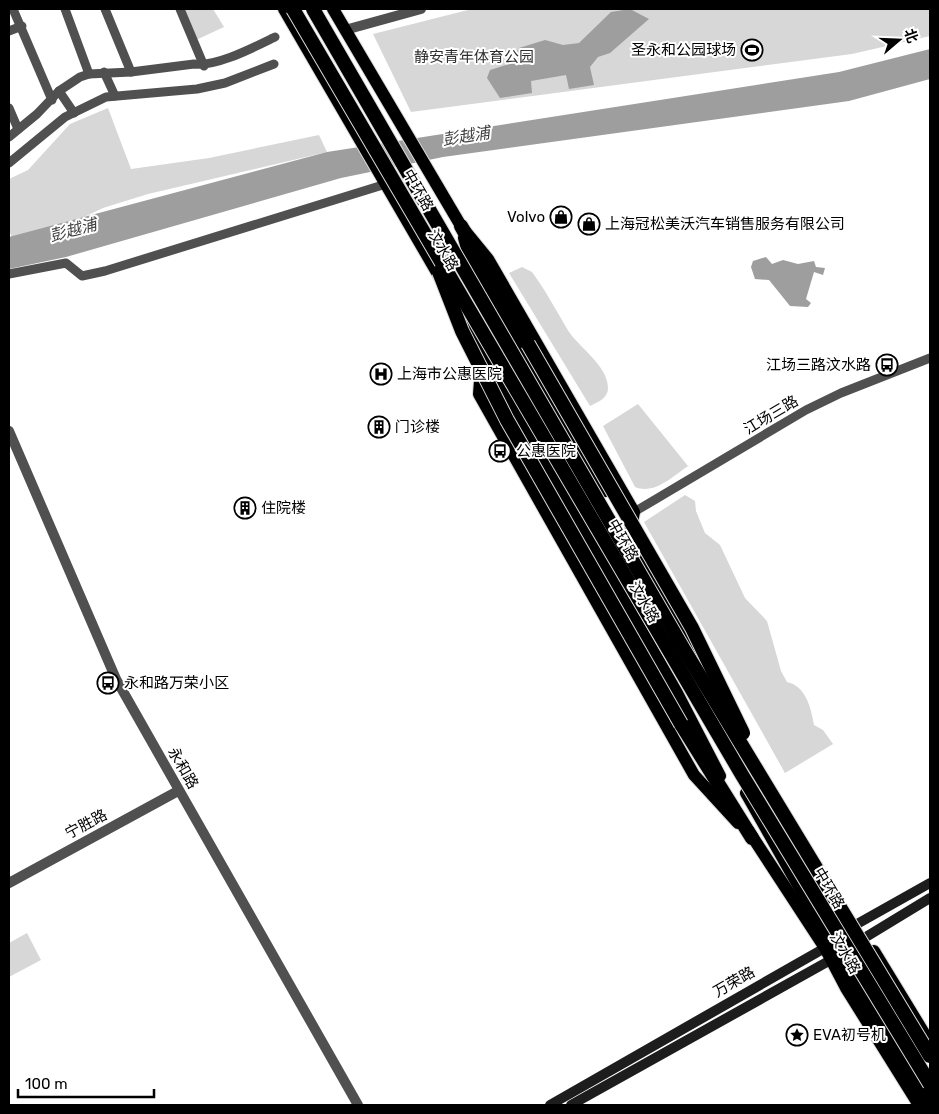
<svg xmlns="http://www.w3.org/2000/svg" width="939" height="1114" font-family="Rubik,'Noto Sans SC',sans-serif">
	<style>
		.green { fill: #d7d7d7 }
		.water { fill: #9e9e9e }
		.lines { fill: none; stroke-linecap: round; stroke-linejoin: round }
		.primary-casing { stroke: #dbdbdb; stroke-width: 14 }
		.trunk-casing { stroke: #dbdbdb; stroke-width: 16 }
		.minor { stroke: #505050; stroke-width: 9 }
		.tertiary { stroke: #505050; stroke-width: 10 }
		.secondary { stroke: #1d1d1d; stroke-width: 10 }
		.primary { stroke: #000; stroke-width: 12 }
		.trunk { stroke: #000; stroke-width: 14 }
		.trunk-bridge-casing { stroke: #dbdbdb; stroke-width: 16; stroke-linecap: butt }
		.trunk-bridge { stroke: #000; stroke-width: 14 }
		.labels { text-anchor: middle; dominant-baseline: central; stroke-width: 4; stroke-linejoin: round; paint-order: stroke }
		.poi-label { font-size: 15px; fill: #000; stroke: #fff; text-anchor: start }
		.park-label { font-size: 15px; fill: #2e2e2e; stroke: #fff }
		.street-label { font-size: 15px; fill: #000; stroke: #fff }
		.water-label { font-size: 16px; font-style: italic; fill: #3f3f3f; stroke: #fff }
	</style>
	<rect width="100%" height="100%" fill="#fff"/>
	<g class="green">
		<polygon points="183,9 213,9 224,27 196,40"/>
		<polygon points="472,9 930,9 930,36 852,54 411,112 373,34"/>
		<polygon points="108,108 131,169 209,158 319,135 327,152 148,194 103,208 65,226 12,238 9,230 9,179 28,170 70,124"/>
		<path d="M522,267L532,272C546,291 557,312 569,332C580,348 609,367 608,389C607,399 598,402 590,406L509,273Z"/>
		<path d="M638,404L688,466C672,477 654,495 635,487L603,426Z"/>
		<path d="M685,495L695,501L696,511L705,533L720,545L745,598L767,621L781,671L787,682C806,686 811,708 814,725L823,730L833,744L785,773L644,522Z"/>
		<polygon points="27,933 41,960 9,977 9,943"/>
	</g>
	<g class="water">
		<polygon points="630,9 649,19 610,53 598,57 590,67 594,85 569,89 566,75 531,81 532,93 500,98 487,78 490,70 509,64 519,48 545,40 563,45 579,43 611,12"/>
		<polygon points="930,49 930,79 849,101 443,157 341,178 66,257 9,269 9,237 327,152 839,72"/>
		<polygon points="766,257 772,264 783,260 798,264 814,261 816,267 825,268 823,275 814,272 806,299 811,303 808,307 790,306 769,280 755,279 751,267 753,261"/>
	</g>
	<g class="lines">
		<g class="primary-casing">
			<g id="primary">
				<polyline points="284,9 442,281"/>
				<polyline points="333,9 461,226 488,259 634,512 630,534 710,679"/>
				<polyline points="464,238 471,263 605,491"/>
				<polyline points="458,310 677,693 720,776"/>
				<polyline points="481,367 479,394 694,775 738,823"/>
				<polyline points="746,793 838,956 930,1103"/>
				<polyline points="748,830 825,948 846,988 919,1105"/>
				<polyline points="805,862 847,934 861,953"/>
				<polyline points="874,951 930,1043"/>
			</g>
		</g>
		<g class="trunk-casing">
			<g id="trunk">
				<polyline points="461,226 528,344"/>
				<polyline points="681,724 752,838"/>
			</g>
		</g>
		<g class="minor">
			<polyline points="13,9 52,100"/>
			<polyline points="65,9 89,74"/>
			<polyline points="105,9 131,72"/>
			<polyline points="180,9 204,66"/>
			<polyline points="9,31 22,26"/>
			<polyline points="104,72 115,96"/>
			<polyline points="59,91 74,113"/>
			<polyline points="9,108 18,129"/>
			<path d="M9,137L37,114L59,91L80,77L89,74L131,72L194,64C217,67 254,47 275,37"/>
			<polyline points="9,163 65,117 106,97 197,89 225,83 274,64"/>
			<polyline points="9,274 66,263 82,276 105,271 386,184"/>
			<polyline points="634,512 806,410 841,393 930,358"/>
		</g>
		<g class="tertiary">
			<polyline points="345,30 421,9"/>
			<polyline points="9,431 116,679 358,1105"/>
			<polyline points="9,883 178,791"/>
		</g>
		<g class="secondary">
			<polyline points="848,933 857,924 930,883"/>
			<polyline points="856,943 930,898"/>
			<polyline points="550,1105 830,945"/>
			<polyline points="571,1105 836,957"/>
		</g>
		<use href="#primary" class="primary"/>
		<use href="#trunk" class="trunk"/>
		<g class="trunk-bridge-casing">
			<g id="trunk-bridge">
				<polyline points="293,9 742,775 930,1084"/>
				<polyline points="313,9 683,648 930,1056"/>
				<polyline points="439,272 462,331 507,420 681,724"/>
				<polyline points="528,344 692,628 743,733"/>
			</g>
		</g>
		<use href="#trunk-bridge" class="trunk-bridge"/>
	</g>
	<defs>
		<g id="stadium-ring" transform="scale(1.125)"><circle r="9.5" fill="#fff" stroke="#000" stroke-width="1.5"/><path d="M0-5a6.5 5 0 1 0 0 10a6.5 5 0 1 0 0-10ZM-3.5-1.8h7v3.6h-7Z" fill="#000"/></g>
		<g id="shop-ring" transform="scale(1.125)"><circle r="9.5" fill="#fff" stroke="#000" stroke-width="1.5"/><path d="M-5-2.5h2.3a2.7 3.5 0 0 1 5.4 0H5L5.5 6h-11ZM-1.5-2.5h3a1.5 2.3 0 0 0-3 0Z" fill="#000"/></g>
		<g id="bus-ring" transform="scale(1.125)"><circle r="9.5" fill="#fff" stroke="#000" stroke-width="1.5"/><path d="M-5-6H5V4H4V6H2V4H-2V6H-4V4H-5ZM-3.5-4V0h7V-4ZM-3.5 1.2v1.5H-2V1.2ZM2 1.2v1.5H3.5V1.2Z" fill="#000"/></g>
		<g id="hospital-ring" transform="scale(1.125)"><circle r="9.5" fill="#fff" stroke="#000" stroke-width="1.5"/><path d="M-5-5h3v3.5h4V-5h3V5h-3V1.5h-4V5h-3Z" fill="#000"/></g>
		<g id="building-ring" transform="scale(1.125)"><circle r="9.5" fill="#fff" stroke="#000" stroke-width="1.5"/><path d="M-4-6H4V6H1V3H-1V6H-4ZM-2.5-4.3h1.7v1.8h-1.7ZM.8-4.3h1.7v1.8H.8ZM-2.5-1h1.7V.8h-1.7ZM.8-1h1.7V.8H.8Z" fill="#000"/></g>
		<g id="sight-ring" transform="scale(1.125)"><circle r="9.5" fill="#fff" stroke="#000" stroke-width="1.5"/><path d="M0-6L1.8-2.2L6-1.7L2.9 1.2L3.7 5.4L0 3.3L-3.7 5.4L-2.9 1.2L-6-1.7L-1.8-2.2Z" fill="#000"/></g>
	</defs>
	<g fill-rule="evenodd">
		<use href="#stadium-ring" x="752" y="50"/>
		<use href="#shop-ring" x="561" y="217"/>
		<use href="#shop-ring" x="589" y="224"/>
		<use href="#bus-ring" x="887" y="365"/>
		<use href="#hospital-ring" x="381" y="374"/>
		<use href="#building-ring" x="379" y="427"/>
		<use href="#bus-ring" x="500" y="451"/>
		<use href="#building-ring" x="245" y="508"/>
		<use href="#bus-ring" x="108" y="683"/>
		<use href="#sight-ring" x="797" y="1035"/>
	</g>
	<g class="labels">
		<g class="poi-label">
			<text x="736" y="50" text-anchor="end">圣永和公园球场</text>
			<text x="545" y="217" text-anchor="end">Volvo</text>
			<text x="605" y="224">上海冠松美沃汽车销售服务有限公司</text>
			<text x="871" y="365" text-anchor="end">江场三路汶水路</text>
			<text x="397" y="374">上海市公惠医院</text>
			<text x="395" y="427">门诊楼</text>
			<text x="516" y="451">公惠医院</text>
			<text x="261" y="508">住院楼</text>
			<text x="124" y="683">永和路万荣小区</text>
			<text x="813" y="1035">EVA初号机</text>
		</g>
		<g class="park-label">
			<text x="474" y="57">静安青年体育公园</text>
		</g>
		<g class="street-label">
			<text transform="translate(418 190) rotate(60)">中环路</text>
			<text transform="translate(443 250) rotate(60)">汶水路</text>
			<text transform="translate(771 415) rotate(-31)">江场三路</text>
			<text transform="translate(623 540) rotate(60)">中环路</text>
			<text transform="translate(644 602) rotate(60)">汶水路</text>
			<text transform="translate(183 768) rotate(60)">永和路</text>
			<text transform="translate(86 824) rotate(-28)">宁胜路</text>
			<text transform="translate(829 888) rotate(59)">中环路</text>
			<text transform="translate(845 953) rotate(60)">汶水路</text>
			<text transform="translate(734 982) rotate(-30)">万荣路</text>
		</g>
		<g class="water-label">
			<text transform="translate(466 136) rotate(-9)">彭越浦</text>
			<text transform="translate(73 230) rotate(-15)">彭越浦</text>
		</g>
	</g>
	<rect width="939" height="1114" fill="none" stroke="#000000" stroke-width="20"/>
	<g transform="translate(899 40) rotate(71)" stroke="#ffffff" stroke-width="4" paint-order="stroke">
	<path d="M0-4L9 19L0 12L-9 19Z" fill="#000000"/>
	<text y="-8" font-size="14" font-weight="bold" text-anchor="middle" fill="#000000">北</text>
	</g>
	<path d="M18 1089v8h136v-8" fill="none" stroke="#000000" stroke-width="2.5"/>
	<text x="25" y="1089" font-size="15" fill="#000000" stroke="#ffffff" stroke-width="4" paint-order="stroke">100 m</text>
</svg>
